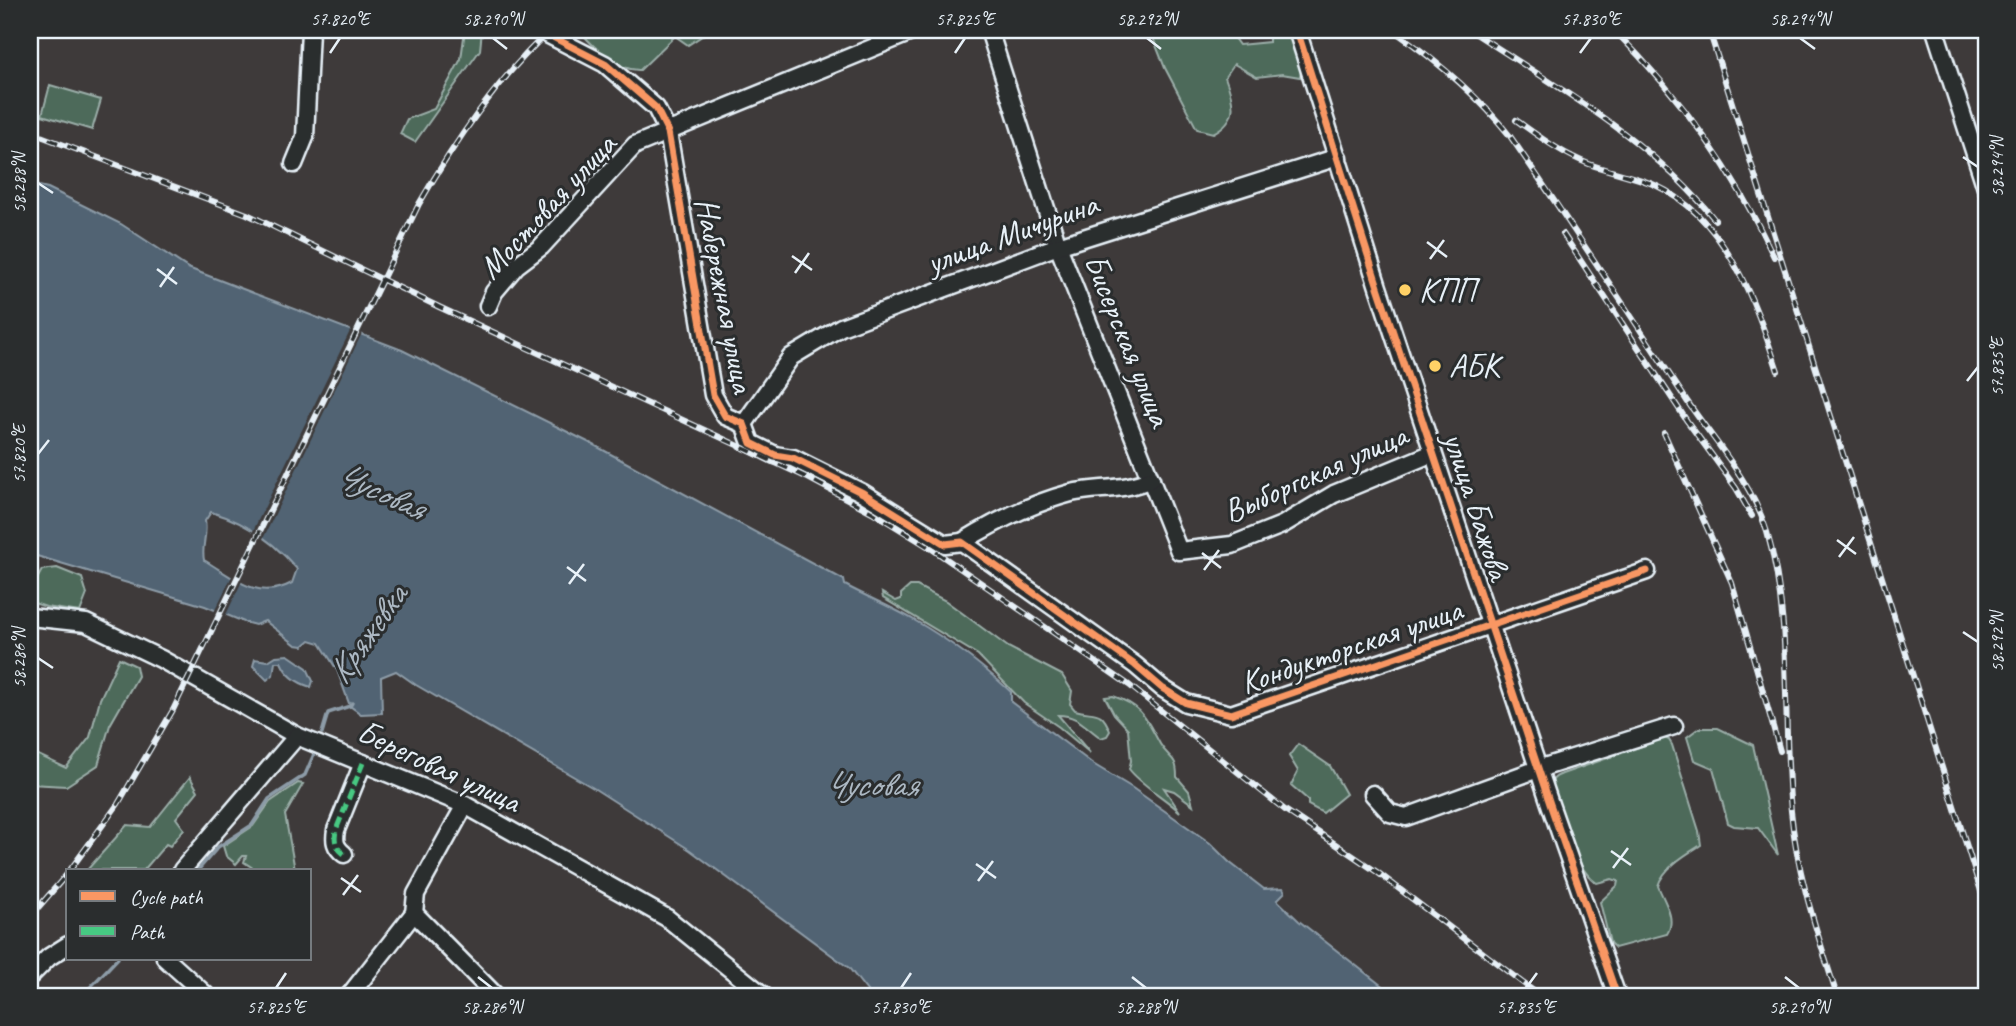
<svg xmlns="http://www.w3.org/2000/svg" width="2016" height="1026" font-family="Caveat,sans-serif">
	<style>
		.green { fill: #4e6a5a; stroke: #9baea9; stroke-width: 2 }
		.water { fill: #516373; stroke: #8d9ca8; stroke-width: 2; fill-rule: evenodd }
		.pier { fill: #3e3a3a }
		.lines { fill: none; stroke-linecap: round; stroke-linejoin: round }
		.stream { stroke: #8d9ca8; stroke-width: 3.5 }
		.minor-casing { stroke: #e8f1f8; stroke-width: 21 }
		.minor { stroke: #2a2d2e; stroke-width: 16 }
		.rail-casing { stroke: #e8f1f8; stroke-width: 6 }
		.rail { stroke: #2a2d2e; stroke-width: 3.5; stroke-dasharray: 10; stroke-linecap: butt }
		.quiet { stroke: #46c982; stroke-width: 5; stroke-dasharray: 10 5; stroke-linecap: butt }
		.cycleway-casing { stroke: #2a2d2e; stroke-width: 11 }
		.cycleway { stroke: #f99763; stroke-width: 7 }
		.ticks { fill: none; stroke: #e8f1f8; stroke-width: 2.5 }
		.poi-dot { fill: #ffd166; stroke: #2a2d2e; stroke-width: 2.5 }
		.labels { text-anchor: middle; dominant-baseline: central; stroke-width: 6; stroke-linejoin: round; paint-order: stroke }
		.street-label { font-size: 33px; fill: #e8f1f8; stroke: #2a2d2e }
		.poi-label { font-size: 33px; fill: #e8f1f8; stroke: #2a2d2e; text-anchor: start }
		.water-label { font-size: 35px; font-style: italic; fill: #acb8c3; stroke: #2a2d2e }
		.neatline { fill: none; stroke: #e8f1f8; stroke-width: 2.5 }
		.ticks-label { font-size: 18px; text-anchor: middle; fill: #e8f1f8 }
	</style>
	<rect width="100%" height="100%" fill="#3e3a3a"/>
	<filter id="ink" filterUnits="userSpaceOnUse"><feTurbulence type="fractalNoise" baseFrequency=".0143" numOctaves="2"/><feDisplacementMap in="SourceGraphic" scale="14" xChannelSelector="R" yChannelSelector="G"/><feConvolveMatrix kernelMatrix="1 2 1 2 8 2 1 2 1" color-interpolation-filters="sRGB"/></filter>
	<g filter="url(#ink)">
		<g class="green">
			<polygon points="465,30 482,30 480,50 415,142 400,134 407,119 434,109 461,59"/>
			<path d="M582,30H711L688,45L675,36L640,70C618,71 594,48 581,32Z"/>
			<path d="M1150,30H1228L1239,45L1269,42V30H1288L1302,65L1300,77L1282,74L1257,77L1234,64L1225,77C1234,101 1240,119 1213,133L1197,129L1165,68Z"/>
			<polygon points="50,85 101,100 92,130 42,115"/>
			<polygon points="57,568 82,578 87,594 80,612 46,607 31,602 30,592 42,570"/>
			<path d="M910,586H917L946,601L1008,647L1062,675L1072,691L1070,704L1075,710C1094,716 1101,707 1110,731L1107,736L1101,738C1085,727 1078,715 1058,715L1090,753L1059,727L1024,703L978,655L883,598L882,593L896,601L901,599V594Z"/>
			<polygon points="119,658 136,666 138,676 110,725 98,765 66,786 30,784 30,751 66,768 90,737 100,699"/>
			<path d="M1113,696C1143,706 1146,719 1160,744C1169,760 1177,755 1177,777L1189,791L1193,805L1174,791L1164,788L1180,812C1165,798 1140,784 1129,769L1131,761L1128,729L1114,714L1105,697Z"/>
			<polygon points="1699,728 1718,728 1753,745 1778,855 1758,828 1734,826 1728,823 1713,768 1694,760 1687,737"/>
			<path d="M1665,738L1669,740L1672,745L1699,831L1701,845C1685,855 1663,868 1658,886C1664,901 1677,919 1667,934L1615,948L1610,943L1600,902L1617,886L1618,881L1612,879L1597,883C1574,870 1561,813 1551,788C1551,780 1554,777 1562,774Z"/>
			<polygon points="1298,744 1330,766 1346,794 1323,813 1308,805 1308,800 1291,785 1298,771 1289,756"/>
			<polygon points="190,777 198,791 176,818 184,829 170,846 166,844 144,870 87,870 127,825 150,827"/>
			<polygon points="298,783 303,784 285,815 295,870 256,870 244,862 246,856 243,856 236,864 226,856 223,846 253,826 270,802"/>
		</g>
		<g class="water">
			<path d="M30,184L48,188L121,224L188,268L402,350L592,444L844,580L845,585C867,597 892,607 914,620C949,640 981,664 1011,692V702L1093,764L1131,787L1210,843L1229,862L1264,889L1283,888L1285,892L1277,900L1299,921L1395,996H871L849,968L690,850L595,789L416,685L396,671L381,677L382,713L361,714L350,706L337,670L320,643L310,640L303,646L296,645L265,621L255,625L244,622L205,606L30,554ZM211,512C246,522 274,542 297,569L292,583C256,602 233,577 204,560C201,545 208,535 205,521Z"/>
			<path d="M288,655L307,668L313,681L311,687C297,683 286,674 281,662H275L273,675L267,680L253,666L255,659L268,661L276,656Z"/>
		</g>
		<g class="pier">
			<polygon points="352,327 363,331 262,541 252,533"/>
			<polygon points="233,574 242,581 224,619 213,614"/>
		</g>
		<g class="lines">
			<g class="stream">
				<polyline points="322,733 328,713 350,706 352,703"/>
				<polyline points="198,870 218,847 252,825 269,799 305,775 314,754"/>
				<polyline points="82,996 118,958"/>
			</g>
			<g class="minor-casing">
				<g id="minor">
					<polyline points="539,30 605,64 656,108 668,132 713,395 725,416 744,424 751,443 775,455 793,458 863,493 945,544 962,542 1135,665 1162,688 1186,703 1231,714 1647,571"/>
					<polyline points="989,30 1058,246 1179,551 1232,545 1282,525 1334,494 1433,453"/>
					<polyline points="1297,30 1378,287 1550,804 1617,996"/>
					<polyline points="1935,30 1986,188"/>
					<polyline points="294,164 305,137 310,30"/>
					<polyline points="488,306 494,292 516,266 541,247 635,145 916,30"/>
					<polyline points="744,424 791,357 841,327 1058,246 1338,157"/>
					<path d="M962,542C996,521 1033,503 1071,493C1098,487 1125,491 1151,479"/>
					<polyline points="30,617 86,623 161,659 297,736 465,805 667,918 764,996"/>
					<polyline points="1373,794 1390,813 1406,817 1538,769 1674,726"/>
					<path d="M344,854C335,847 334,841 336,830L363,763"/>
					<polyline points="182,870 297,736"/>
					<polyline points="414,913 496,996"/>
					<polyline points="165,958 207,996"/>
					<polyline points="30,976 49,957 68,945"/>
					<polyline points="349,996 414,913 416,894 465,805"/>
				</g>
			</g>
			<use href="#minor" class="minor"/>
			<g class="rail-casing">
				<g id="rail">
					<path d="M1393,30C1437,61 1477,94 1510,136C1571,224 1629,313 1687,401C1716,444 1752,482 1767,532C1793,621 1782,719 1791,811C1797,875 1818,935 1837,996"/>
					<path d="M1470,30C1555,86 1651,139 1715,220"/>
					<path d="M1614,30C1681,97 1734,171 1774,257"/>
					<polyline points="1709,30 1986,907"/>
					<path d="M1516,120C1540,137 1562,154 1589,164C1611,172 1634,176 1655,185C1726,217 1755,302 1778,371"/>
					<polyline points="30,132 247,214 439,307 808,478 872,512 932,549 1129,685 1285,810 1377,872 1540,996"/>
					<polyline points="1563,234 1687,421 1736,488 1752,516"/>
					<polyline points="1664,433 1732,583 1780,751"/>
					<path d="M70,870L118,804L173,710L419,204C456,140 497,80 550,30"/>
					<polyline points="30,917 68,873"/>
				</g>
			</g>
			<use href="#rail" class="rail"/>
			<path class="quiet" d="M344,854C335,847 334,841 336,830L363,763"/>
			<g class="cycleway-casing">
				<g id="cycleway">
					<polyline points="539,30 605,64 656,108 668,132 713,395 725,416 744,424 751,443 775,455 793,458 863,493 945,544 962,542 1135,665 1162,688 1186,703 1231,714 1647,571"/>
					<polyline points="1297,30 1378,287 1550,804 1617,996"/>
				</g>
			</g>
			<use href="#cycleway" class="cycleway"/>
		</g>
	</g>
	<path class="ticks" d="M493,38L507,49M1147,38L1161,49M1800,38L1815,49M330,53L340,38M955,53L965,38M1580,53L1591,38M1963,157L1978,167M38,183L53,193M1427,242L1447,257M792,256L812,270M1430,259L1444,240M157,269L177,284M795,273L809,253M160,287L174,267M1967,381L1978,367M38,454L49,440M1837,540L1856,554M1202,553L1221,568M1839,557L1854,537M567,567L586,581M1204,570L1219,550M569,584L584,564M1963,632L1978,642M38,658L53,668M1611,851L1631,865M976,864L996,878M1613,868L1628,848M341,878L361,892M978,881L993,861M343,895L358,875M478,977L492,988M1132,977L1146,988M1785,977L1799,988M276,988L286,973M901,988L911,973M1526,988L1537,973"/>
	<g class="poi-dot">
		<circle cx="1405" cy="290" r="7"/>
		<circle cx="1435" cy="366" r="7"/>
	</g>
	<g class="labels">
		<g class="street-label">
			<text transform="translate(547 206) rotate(-47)">Мостовая улица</text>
			<text transform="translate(1012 233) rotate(-20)">улица Мичурина</text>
			<text transform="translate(725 295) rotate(79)">Набережная улица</text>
			<text transform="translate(1128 340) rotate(68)">Бисерская улица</text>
			<text transform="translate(1315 473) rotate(-24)">Выборгская улица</text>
			<text transform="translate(1477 506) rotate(72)">улица Бажова</text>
			<text transform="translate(1351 646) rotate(-19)">Кондукторская улица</text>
			<text transform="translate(439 766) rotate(25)">Береговая улица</text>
		</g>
		<g class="poi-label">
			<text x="1419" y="290">КПП</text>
			<text x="1449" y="366">АБК</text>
		</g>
		<g class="water-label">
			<text transform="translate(381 491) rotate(24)">Чусовая</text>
			<text transform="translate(367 634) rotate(-55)">Кряжевка</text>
			<text x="871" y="784">Чусовая</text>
		</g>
	</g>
	<rect width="2016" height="1026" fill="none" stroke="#2a2d2e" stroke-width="77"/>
	<rect x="66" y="869" width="245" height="91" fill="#2a2d2e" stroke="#767b7f" stroke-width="2"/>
	<rect x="80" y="891" width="35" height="10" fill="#f99763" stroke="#767b7f" stroke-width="2"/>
	<text x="130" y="904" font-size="21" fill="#e8f1f8">Cycle path</text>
	<rect x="80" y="926" width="35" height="10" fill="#46c982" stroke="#767b7f" stroke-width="2"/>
	<text x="130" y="939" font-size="21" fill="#e8f1f8">Path</text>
	<rect x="38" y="38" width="1940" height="950" class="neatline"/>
	<g class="ticks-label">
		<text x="340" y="25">57.820°E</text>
		<text x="493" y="25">58.290°N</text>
		<text x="965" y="25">57.825°E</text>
		<text x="1147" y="25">58.292°N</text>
		<text x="1591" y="25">57.830°E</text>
		<text x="1800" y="25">58.294°N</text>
		<text transform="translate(1997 167) rotate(-90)" y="6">58.294°N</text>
		<text transform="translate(19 183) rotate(-90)" y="6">58.288°N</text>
		<text transform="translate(1997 367) rotate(-90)" y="6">57.835°E</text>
		<text transform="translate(19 454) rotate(-90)" y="6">57.820°E</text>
		<text transform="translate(1997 642) rotate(-90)" y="6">58.292°N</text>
		<text transform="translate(19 658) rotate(-90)" y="6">58.286°N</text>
		<text x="276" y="1013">57.825°E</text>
		<text x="492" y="1013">58.286°N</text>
		<text x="901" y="1013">57.830°E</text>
		<text x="1146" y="1013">58.288°N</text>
		<text x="1526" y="1013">57.835°E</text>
		<text x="1799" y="1013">58.290°N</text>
	</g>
</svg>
